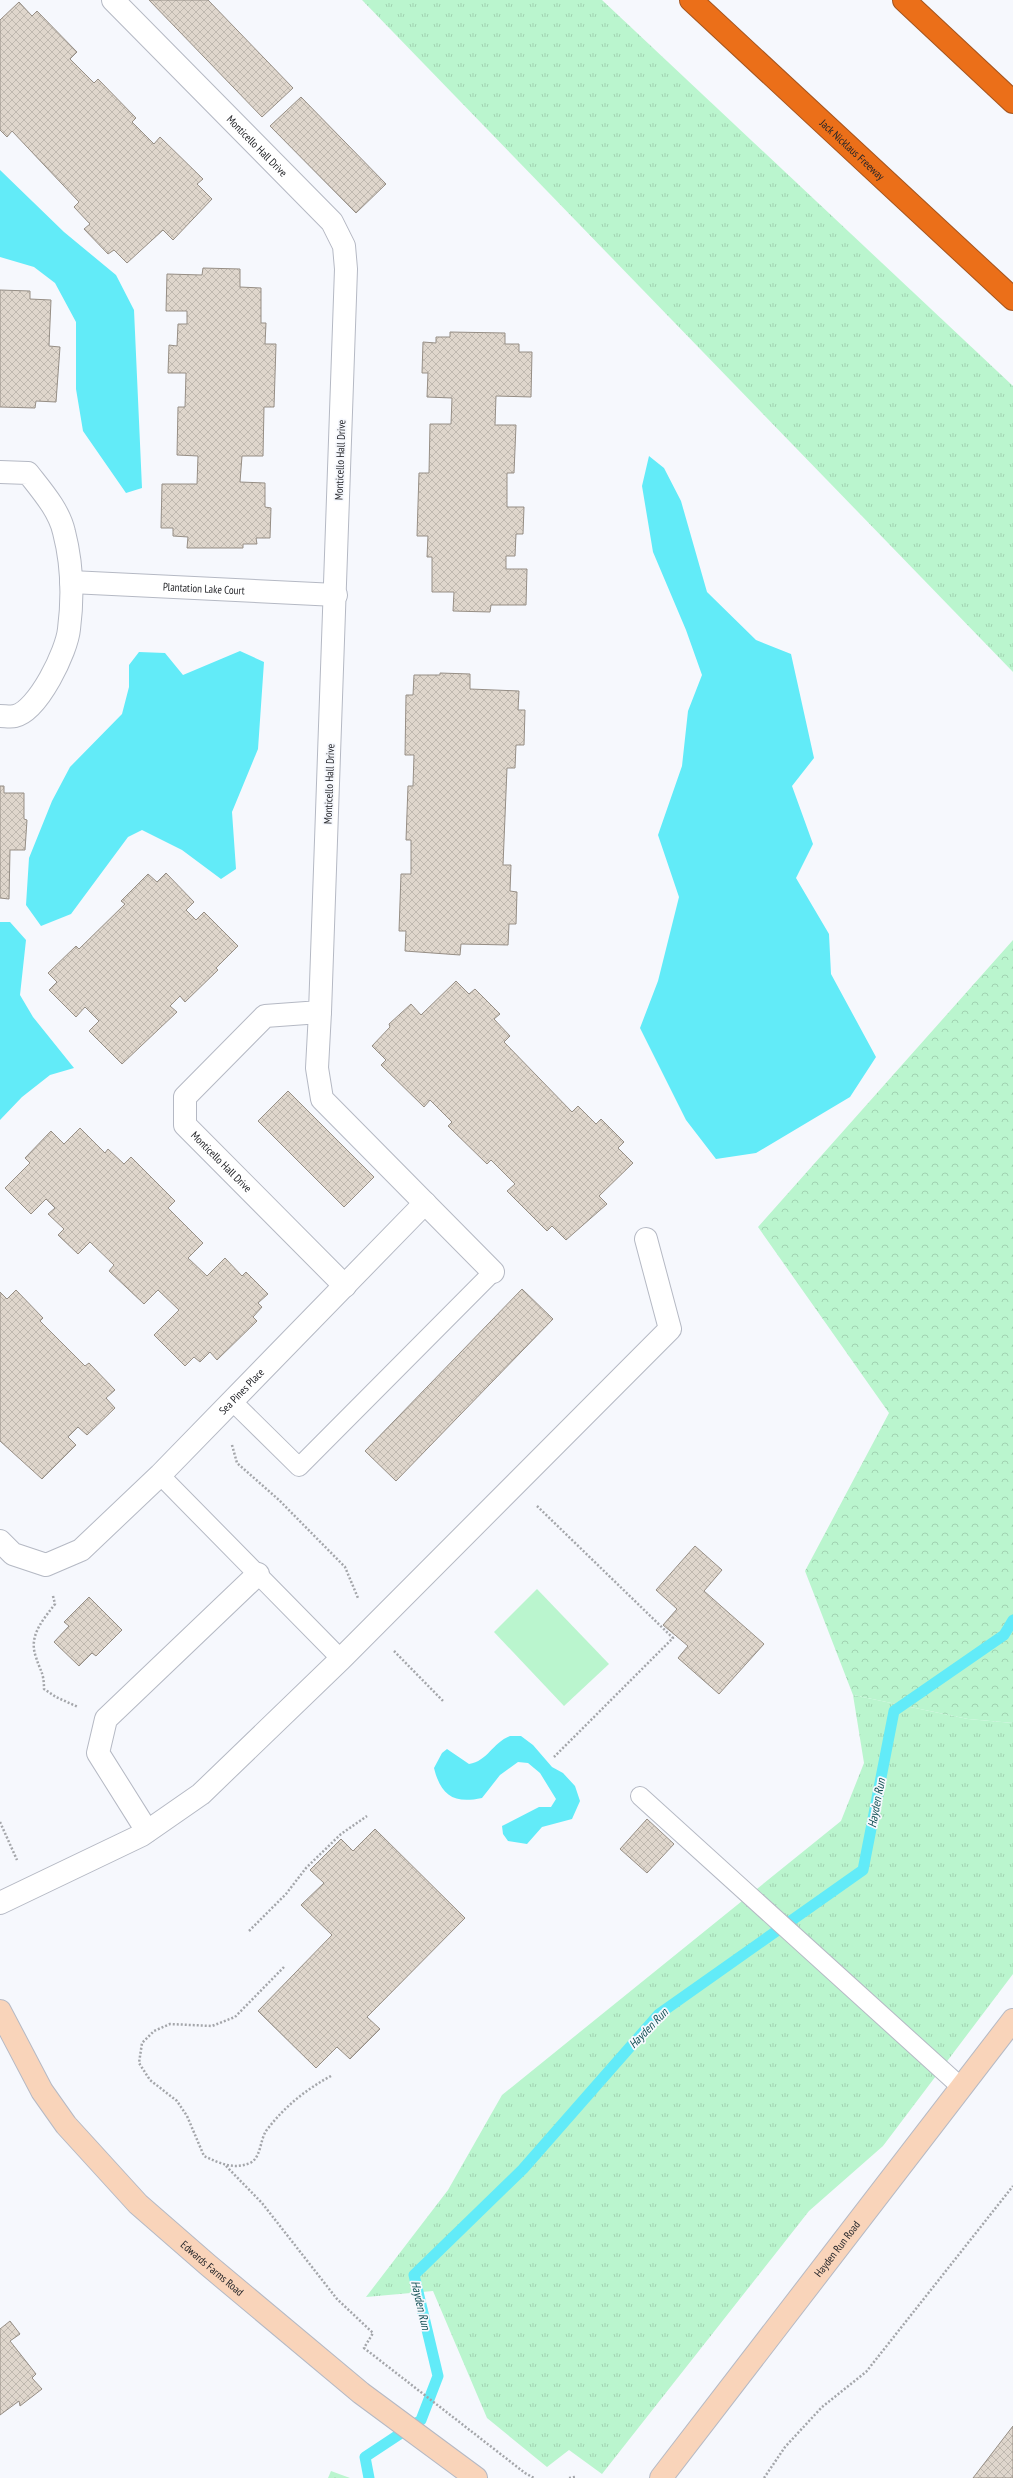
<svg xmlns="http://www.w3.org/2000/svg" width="1013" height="2478" font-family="'PT Sans Narrow',sans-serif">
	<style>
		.grass { fill: url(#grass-tufts) }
		.forest { fill: url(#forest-crowns) }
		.pitch { fill: #baf5ce }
		.water { fill: #62ebf8 }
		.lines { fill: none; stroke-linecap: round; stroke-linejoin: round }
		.stream { stroke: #62ebf8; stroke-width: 11 }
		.building { fill: url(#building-cross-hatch); stroke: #968e85 }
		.lane-casing { stroke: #b5b9c4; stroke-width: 20 }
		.street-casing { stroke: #b5b9c4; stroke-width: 24 }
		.secondary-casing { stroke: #b5b9c4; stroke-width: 24 }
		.highway-casing { stroke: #a5551f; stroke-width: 24 }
		.path { stroke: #a4a6aa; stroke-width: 2.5; stroke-dasharray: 2 2; stroke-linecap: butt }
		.lane { stroke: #fff; stroke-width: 18 }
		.street { stroke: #fff; stroke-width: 22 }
		.secondary { stroke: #f9d4ba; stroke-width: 22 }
		.highway { stroke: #eb6f19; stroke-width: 22 }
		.labels { text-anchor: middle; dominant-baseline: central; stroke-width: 3.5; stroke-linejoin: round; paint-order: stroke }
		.street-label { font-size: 11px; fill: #242529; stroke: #f6f8fd }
		.water-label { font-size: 12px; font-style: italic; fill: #124f54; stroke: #f6f8fd }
	</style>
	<defs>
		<pattern id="grass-tufts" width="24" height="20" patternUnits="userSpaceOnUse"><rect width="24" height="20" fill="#baf5ce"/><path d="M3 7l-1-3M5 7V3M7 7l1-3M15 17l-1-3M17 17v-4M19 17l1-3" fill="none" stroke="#a0d2b1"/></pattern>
		<pattern id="forest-crowns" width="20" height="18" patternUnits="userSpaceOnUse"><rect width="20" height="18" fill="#baf5ce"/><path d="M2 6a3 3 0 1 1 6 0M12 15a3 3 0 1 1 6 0" fill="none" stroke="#a0d2b1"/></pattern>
		<pattern id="building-cross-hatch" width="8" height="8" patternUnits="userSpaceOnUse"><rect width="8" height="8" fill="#dfd6cc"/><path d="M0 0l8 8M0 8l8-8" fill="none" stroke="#bfb8af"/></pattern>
	</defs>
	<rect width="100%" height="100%" fill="#f6f8fd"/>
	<g class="grass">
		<polygon points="362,0 602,0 1013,386 1013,672"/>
		<polygon points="853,1695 968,1719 1013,1723 1013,1974 883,2146 809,2211 602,2474 569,2450 547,2467 487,2418 433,2291 366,2297 448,2190 502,2095 841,1821 864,1763"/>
	</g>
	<g class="forest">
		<polygon points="1013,940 1013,1723 968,1719 853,1695 805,1571 889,1413 758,1227"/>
		<polygon points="331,2471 350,2478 328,2478"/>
	</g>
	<polygon class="pitch" points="537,1589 609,1664 564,1706 494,1632"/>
	<g class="water">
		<polygon points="0,170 64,232 116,275 134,310 142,488 126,493 83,431 76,389 76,322 55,283 34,267 0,257"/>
		<polygon points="649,456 664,468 681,501 707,592 756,640 791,654 814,758 792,786 813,844 796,878 829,934 831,974 876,1057 850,1097 756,1153 716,1159 686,1120 640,1028 658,981 679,897 658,835 682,766 688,711 702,675 686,630 653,552 642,486"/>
		<polygon points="240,651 264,662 258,749 232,812 236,869 221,879 182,850 142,830 128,837 71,914 41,926 26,905 29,858 52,801 70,767 122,714 129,687 129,665 139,652 165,653 183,675"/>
		<polygon points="0,922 10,922 26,940 20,995 33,1017 74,1068 50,1075 22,1097 0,1120"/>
		<path d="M510,1736H521L533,1745L552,1767L563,1773L575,1786L580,1801L572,1819L542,1827L527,1844L508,1841L503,1834L502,1826L539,1807H551L556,1799L540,1773L528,1763L518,1762L500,1775L482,1798C454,1804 441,1796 434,1768L442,1753L447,1749L469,1764C488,1761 492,1743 510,1736Z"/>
	</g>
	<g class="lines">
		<polyline class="stream" points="369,2478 365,2457 421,2420 438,2376 414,2275 523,2169 659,2014 863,1870 894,1711 1004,1635 1013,1620"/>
	</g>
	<g class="building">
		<polygon points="149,0 208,0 293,88 262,117"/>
		<polygon points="19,2 32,16 37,11 77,52 70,59 94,83 98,79 136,118 132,122 154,144 160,137 203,179 197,184 212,199 173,240 163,230 127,263 114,250 108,254 84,229 90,224 74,207 79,202 12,131 7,137 0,130 0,20"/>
		<polygon points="301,97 386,184 356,213 270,126"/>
		<polygon points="203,268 240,269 240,287 261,288 261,323 266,323 265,344 276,344 274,407 264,407 263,456 242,456 240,482 265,483 265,507 271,508 270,538 256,538 257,544 243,544 243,548 187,548 188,537 173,536 173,528 161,528 162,484 197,484 198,456 177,455 178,407 185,407 186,373 168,373 169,345 177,346 178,324 187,324 187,311 166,311 167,274 202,275"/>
		<polygon points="0,290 30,291 30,299 51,300 49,346 60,347 56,402 36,401 35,408 0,407"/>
		<polygon points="450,332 505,333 505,344 519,344 519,352 532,352 531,397 496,396 495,425 516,425 514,473 507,473 507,507 524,507 523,534 516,534 515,556 506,556 506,569 527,569 526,605 491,605 490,612 453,611 454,592 432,592 432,557 427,557 428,536 417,536 419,473 429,473 430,424 451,424 452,398 427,397 428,373 422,373 423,342 436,343 436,337 450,337"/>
		<polygon points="440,673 470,674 470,689 519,691 518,710 525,710 524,745 516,745 515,768 507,768 503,865 511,865 510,891 517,892 516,924 509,924 508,945 461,944 460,955 405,951 406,931 399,931 401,874 411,874 411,840 406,840 408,786 413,786 414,755 405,755 406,695 413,695 414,675 440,675"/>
		<polygon points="0,786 4,786 4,793 24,793 24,819 27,820 25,850 10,850 9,899 0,898"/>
		<polygon points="166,873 194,902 186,910 196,920 204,912 238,946 216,968 218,970 185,1002 180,996 170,1006 177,1012 122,1064 89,1031 99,1021 85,1007 76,1017 49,990 57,982 48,973 76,946 79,949 125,904 121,901 148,874 157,882"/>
		<polygon points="456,981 469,994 475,989 500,1014 494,1019 510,1036 504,1042 572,1112 578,1106 596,1124 601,1119 624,1142 618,1148 633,1163 599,1196 607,1204 566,1240 552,1226 547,1231 507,1191 515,1184 491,1160 487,1164 448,1126 452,1122 430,1100 424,1107 381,1065 386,1060 372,1046 390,1027 389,1024 411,1004 421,1015"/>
		<polygon points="288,1091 374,1177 344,1207 258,1121"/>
		<polygon points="80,1128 105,1153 108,1149 124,1164 131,1157 175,1201 168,1208 203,1243 188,1258 207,1276 225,1258 242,1276 246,1272 268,1294 258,1303 262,1307 253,1317 257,1321 217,1360 210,1352 200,1362 194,1357 185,1366 154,1335 179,1310 158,1290 144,1304 109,1271 114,1265 90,1242 78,1254 58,1235 64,1229 48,1214 55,1208 46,1199 31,1214 5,1188 30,1163 25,1158 51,1131 64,1144"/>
		<polygon points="522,1289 553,1319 396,1481 365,1451"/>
		<polygon points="16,1290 43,1318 40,1321 85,1366 89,1363 115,1390 106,1398 115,1408 87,1435 78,1427 68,1437 76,1445 42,1479 0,1441 0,1292 7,1299"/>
		<polygon points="695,1546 722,1570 704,1591 764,1644 719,1694 678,1658 688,1646 663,1625 677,1609 656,1590"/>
		<polygon points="89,1597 122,1630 96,1656 92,1653 79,1666 54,1642 69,1626 64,1622"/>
		<polygon points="647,1819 674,1844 647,1873 620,1849"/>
		<polygon points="375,1829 465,1918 367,2017 380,2029 350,2059 337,2047 316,2068 258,2011 332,1935 301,1905 324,1883 310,1870 341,1839 353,1851"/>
		<polygon points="10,2321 20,2334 10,2341 36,2374 32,2378 42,2389 20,2406 19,2401 0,2415 0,2329"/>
		<polygon points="1013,2426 1013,2478 973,2478"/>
	</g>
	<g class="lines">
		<g class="lane-casing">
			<g id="lane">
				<polyline points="232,1401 299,1467 493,1272"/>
				<polyline points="160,1475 341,1659"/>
				<polyline points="640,1796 961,2087"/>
			</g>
		</g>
		<g class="street-casing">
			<g id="street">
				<path id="s1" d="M113,0L332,222L344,246L346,269L320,1012L265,1016L185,1097V1125L345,1286"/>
				<path d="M0,472L28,473C42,491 59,510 64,532C72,563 73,598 69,629C67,651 38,711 15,716C11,717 5,716 0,716"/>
				<path id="s2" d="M71,582L336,595"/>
				<polyline points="320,1012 317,1068 322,1099 493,1272"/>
				<path id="s3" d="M0,1541L13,1554L46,1565L81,1550L160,1475L425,1203"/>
				<polyline points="147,1831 98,1753 106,1719 258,1574"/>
				<polyline points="0,1903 142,1835 201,1794 341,1659 670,1329 646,1239"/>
			</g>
		</g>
		<g class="secondary-casing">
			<g id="secondary">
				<path id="s4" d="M0,2011L42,2091L66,2125L138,2204L208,2265L361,2393L476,2478"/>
				<path id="s5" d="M661,2478L1013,2020"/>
			</g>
		</g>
		<g class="highway-casing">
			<g id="highway">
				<path id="s6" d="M691,0L1013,299"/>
				<polyline points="904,0 1013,102"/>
			</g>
		</g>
		<g class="path">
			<polyline points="232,1445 237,1463 279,1500 345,1567 358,1598"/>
			<polyline points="537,1506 673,1638 554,1757"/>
			<path d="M53,1596L55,1604C43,1620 28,1636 36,1657C40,1671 44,1672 44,1689L56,1697L78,1707"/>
			<polyline points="394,1651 444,1702"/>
			<polyline points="0,1822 17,1860"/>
			<polyline points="249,1931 286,1894 306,1868 341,1834 367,1816"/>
			<path d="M284,1967L235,2017L212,2026L170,2024L154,2031L142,2043L139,2063L150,2080L177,2101L187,2116L204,2156C219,2163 233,2170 250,2163C261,2158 260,2140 266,2131C284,2107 305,2090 331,2076"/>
			<polyline points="226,2166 262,2203 337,2299 373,2333 364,2348 525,2473 534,2478"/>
			<polyline points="569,2478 575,2477"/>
			<polyline points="764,2478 785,2447 822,2407 866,2372 1013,2186"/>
		</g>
		<use href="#lane" class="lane"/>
		<use href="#street" class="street"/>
		<use href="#secondary" class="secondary"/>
		<use href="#highway" class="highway"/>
	</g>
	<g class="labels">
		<g class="street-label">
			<text stroke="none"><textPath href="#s1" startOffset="205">Monticello Hall Drive</textPath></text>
			<text stroke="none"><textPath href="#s6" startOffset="220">Jack Nicklaus Freeway</textPath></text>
			<text transform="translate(340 460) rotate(-88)">Monticello Hall Drive</text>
			<text stroke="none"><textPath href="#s2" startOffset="133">Plantation Lake Court</textPath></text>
			<text transform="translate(329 784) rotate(-88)">Monticello Hall Drive</text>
			<text stroke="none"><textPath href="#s1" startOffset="1354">Monticello Hall Drive</textPath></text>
			<text stroke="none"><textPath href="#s3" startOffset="317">Sea Pines Place</textPath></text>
			<text stroke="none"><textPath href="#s5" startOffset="289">Hayden Run Road</textPath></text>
			<text stroke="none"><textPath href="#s4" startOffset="337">Edwards Farms Road</textPath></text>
		</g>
		<g class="water-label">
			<text transform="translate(876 1803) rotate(-79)">Hayden Run</text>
			<text transform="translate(648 2028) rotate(-46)">Hayden Run</text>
			<text transform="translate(421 2305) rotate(77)">Hayden Run</text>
		</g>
	</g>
</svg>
